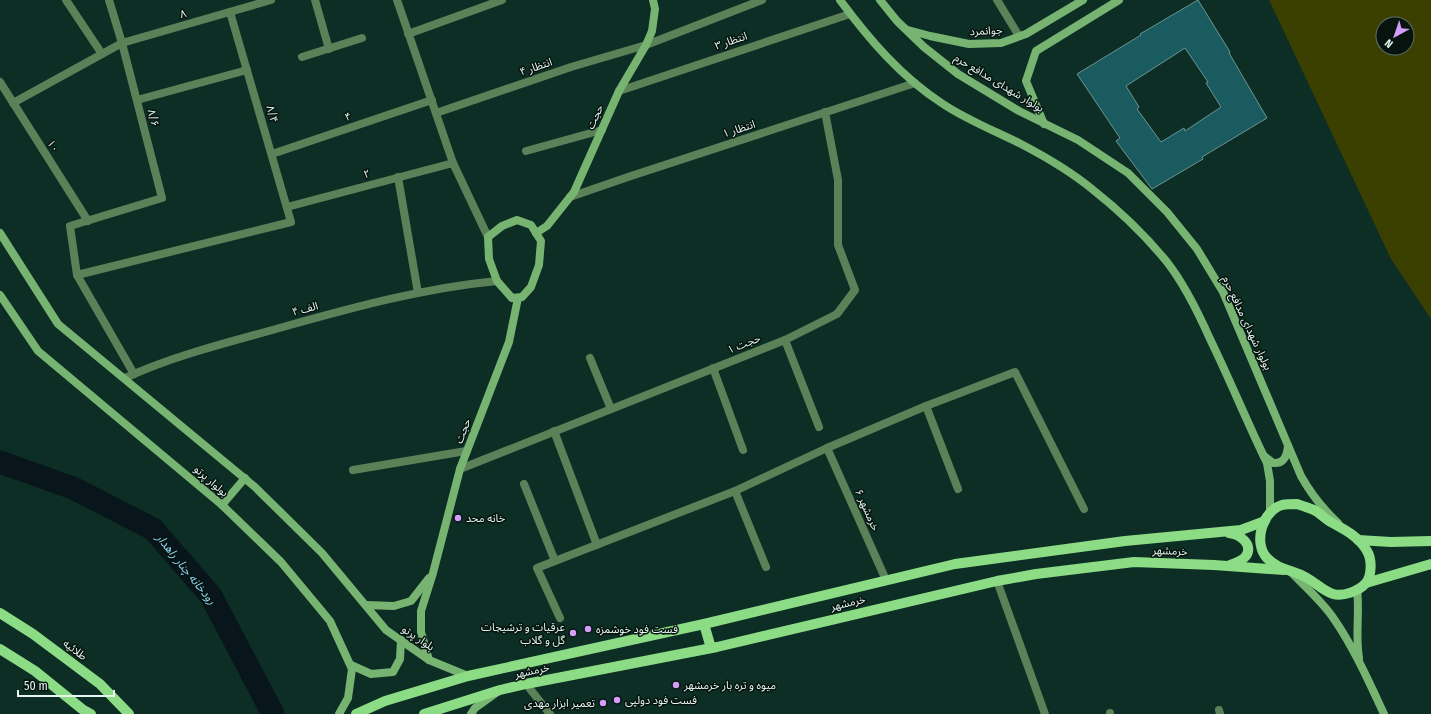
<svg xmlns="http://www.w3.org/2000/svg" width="1431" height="714" font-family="'Fira Sans Condensed','Noto Sans Arabic',sans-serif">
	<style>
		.grass { fill: #3b4000; fill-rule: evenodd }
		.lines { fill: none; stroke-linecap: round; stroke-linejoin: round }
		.river { stroke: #08151b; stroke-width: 23 }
		.building { fill: #195b5e; stroke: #6d9495; fill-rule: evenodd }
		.street { stroke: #5b8158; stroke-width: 8 }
		.secondary { stroke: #77b472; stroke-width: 8 }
		.primary { stroke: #8cdc86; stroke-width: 10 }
		.poi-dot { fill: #d49cfb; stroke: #06130e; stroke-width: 1.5 }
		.labels { text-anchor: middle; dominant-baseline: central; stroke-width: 3; stroke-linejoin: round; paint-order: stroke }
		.street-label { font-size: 11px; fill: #e4f6ef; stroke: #06130e }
		.poi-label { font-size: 11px; fill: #e4f6ef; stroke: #06130e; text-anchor: start }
		.water-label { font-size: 12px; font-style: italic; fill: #91d8f6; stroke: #06130e }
	</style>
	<rect width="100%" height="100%" fill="#0c2e24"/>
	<path class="grass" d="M1269,0H1431V319L1391,259ZM1383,24H1407V48H1383Z"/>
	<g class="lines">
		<polyline class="river" points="0,462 73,488 153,529 211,596 273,714"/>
	</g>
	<path class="building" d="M1198,0L1230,52L1229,53L1267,118L1202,157L1203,159L1152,189L1116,141L1120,138L1077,74L1141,35L1140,34ZM1185,48L1208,82L1206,83L1221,107L1185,131L1184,128L1161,142L1137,109L1139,107L1126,86Z"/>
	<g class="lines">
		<g class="street">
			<polyline points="66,0 102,54"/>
			<polyline points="109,0 122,43 162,198 70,226 77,275 134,374"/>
			<polyline points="315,0 329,49"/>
			<polyline points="397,0 453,163 488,237"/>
			<polyline points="997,0 1019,36"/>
			<polyline points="408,34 502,0"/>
			<polyline points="302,57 362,38"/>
			<polyline points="0,82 88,221"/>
			<polyline points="619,91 850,14"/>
			<polyline points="137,100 247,70"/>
			<polyline points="13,103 122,43 271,0"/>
			<polyline points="436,113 571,67 646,45 762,0"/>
			<polyline points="526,151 602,130"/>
			<polyline points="272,154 432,100"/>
			<polyline points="398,177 418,293"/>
			<polyline points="570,197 628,177 915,83"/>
			<polyline points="287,207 453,163"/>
			<polyline points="77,275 291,222 230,12"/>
			<polyline points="785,340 819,427"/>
			<polyline points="590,358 611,409"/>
			<polyline points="713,368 743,450"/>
			<path d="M125,378C175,355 230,342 283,327C354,307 424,288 497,281"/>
			<polyline points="926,406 958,489"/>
			<polyline points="554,431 597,545"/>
			<polyline points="827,448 886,580"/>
			<polyline points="460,469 785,340 837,314 855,290 838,245 838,180 825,112"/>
			<polyline points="353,470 466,451"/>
			<polyline points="524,484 555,561"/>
			<polyline points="735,491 766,567"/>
			<polyline points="997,581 1045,714"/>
			<polyline points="560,618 537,568 735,491 827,448 926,406 1015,372 1084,509"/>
			<polyline points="526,684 550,714"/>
			<polyline points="1219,710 1220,714"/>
			<polyline points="1110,713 1110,714"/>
		</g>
		<g class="secondary">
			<path d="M840,0C869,39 901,77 943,104C967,120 995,131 1021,144C1046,157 1070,171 1092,189C1120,211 1145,235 1167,262C1185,285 1198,312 1210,339C1230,380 1247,422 1267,463L1270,481V514"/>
			<path d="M880,0L897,21L924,47L958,74L1019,111L1078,140L1128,173L1167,212L1197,249L1223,292L1301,476C1311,494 1323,509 1338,523"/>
			<polyline points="908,30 930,36 969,44 1001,43 1026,34 1083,0"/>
			<polyline points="1044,124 1026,81 1036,51 1119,0"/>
			<polygon points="517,220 531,225 541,241 539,265 531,287 522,297 512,298 497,281 489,259 488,237 502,226"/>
			<polyline points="0,233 58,324 255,487 322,553 386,630 429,660 468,676"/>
			<polyline points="536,233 547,226 574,192 619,91 646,45 652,31 655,9 653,0"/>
			<polyline points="0,295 38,351 222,505 281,562 330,621 352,669 348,698 339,714"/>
			<path d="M1264,456L1273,463C1284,464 1287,456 1288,446"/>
			<polyline points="222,505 245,478"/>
			<path d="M1290,571C1305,587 1322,601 1334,619C1354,648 1369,682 1384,714"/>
			<path d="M1357,589C1360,612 1355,635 1359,658"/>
			<polyline points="366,605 394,606 411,601 429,578"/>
			<polyline points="429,660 421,632 421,611 433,573 460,469 509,342 518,298"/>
			<polyline points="351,665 371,674 393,672 400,659 401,640"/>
			<polyline points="471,714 475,708 496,693"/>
		</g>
		<g class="primary">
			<path d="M1297,504C1303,506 1309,508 1314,510C1320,513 1324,518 1329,521C1343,529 1359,536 1367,551C1372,559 1372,575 1366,583C1359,591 1343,597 1333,594C1323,591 1316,583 1307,578C1294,570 1278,570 1267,558C1253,543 1262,511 1282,505C1287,504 1293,504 1297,504Z"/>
			<path d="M1229,533C1239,534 1254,544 1246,556C1242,561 1236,563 1230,565"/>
			<polyline points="1358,540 1391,542 1431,541"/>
			<polyline points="1366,583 1431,564"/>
			<polyline points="0,613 33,634 100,684 129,714"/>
			<polyline points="704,624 711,648"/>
			<polyline points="0,649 35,671 82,709 91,714"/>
			<polyline points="356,714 385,701 468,676 704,624 955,564 1125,541 1241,530 1265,521"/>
			<polyline points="424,714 500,690 526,684 717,647 997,581 1036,574 1134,562 1214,565 1284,570"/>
		</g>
	</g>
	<g class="poi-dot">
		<circle cx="458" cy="518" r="4"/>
		<circle cx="588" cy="629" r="4"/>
		<circle cx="573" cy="633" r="4"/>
		<circle cx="676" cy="685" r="4"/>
		<circle cx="617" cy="700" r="4"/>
		<circle cx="603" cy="703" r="4"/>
	</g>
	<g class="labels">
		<g class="street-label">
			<text transform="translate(183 14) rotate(-16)">۸</text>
			<text transform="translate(986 31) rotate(-3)">جوانمرد</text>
			<text transform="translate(731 41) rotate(-19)">انتظار ۳</text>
			<text transform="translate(536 67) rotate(-19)">انتظار ۴</text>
			<text transform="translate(999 83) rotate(31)">بولوار شهدای مدافع حرم</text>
			<text transform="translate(272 114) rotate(74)">۸/۴</text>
			<text transform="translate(348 117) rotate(-19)">۴</text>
			<text transform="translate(595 117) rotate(-66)">حجت</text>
			<text transform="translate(153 118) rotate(76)">۸/۶</text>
			<text transform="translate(739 129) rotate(-18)">انتظار ۱</text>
			<text transform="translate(53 146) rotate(57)">۱۰</text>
			<text transform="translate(367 174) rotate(-15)">۲</text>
			<text transform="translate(305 309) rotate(-15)">۴ الف</text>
			<text transform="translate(1247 323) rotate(65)">بولوار شهدای مدافع حرم</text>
			<text transform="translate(744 344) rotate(-22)">حجت ۱</text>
			<text transform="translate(463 431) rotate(-69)">حجت</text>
			<text transform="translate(211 481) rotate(41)">بولوار پرتو</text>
			<text transform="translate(867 510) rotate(66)">خرمشهر ۶</text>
			<text transform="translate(1170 551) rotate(2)">خرمشهر</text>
			<text transform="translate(848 603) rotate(-13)">خرمشهر</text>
			<text transform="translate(418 638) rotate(34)">بلوار پرتو</text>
			<text transform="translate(75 650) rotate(37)">طلائیه</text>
			<text transform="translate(532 671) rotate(-12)">خرمشهر</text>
		</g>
		<g class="poi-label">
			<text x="466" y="518">خانه محد</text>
			<text x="565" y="627" text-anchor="end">عرقیات و ترشیجات<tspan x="565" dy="13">گل و گلاب</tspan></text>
			<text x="596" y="629">فست فود خوشمزه</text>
			<text x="684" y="685">میوه و تره بار خرمشهر</text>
			<text x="625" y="700">فست فود دولپی</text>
			<text x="595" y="703" text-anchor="end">تعمیر ابزار مهدی</text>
		</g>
		<g class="water-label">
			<text transform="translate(186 569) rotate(51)">رودخانه چنار راهدار</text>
		</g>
	</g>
	<g transform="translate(1395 36) rotate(220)"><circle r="19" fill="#06130e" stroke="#5f6e68"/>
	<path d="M0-3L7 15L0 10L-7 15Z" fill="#d49cfb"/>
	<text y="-6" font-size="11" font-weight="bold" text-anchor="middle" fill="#e4f6ef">N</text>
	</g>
	<path d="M18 690v6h96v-6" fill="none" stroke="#e4f6ef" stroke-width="2"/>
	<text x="24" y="690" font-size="12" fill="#e4f6ef" stroke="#06130e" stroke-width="3" paint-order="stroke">50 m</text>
</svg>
